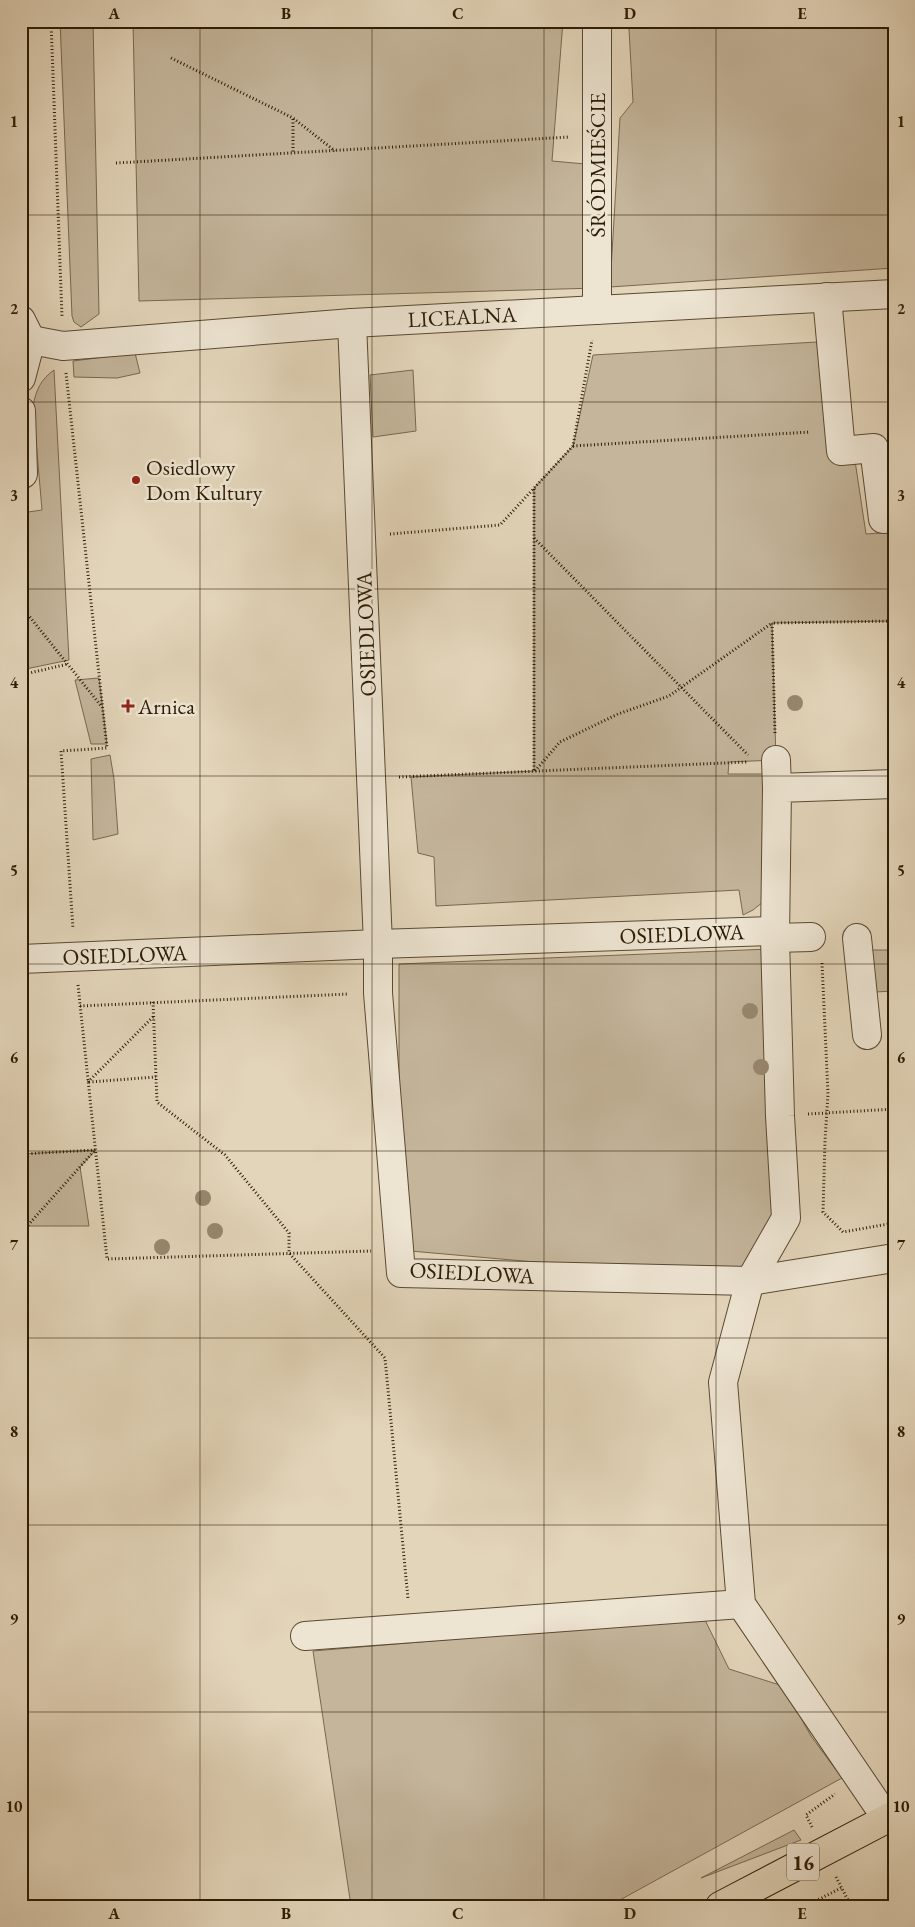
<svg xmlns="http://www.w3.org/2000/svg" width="915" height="1927" font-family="'EB Garamond',serif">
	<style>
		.green { fill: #c4b59b; stroke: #786850 }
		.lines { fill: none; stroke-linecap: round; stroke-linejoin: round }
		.minor-casing { stroke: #5a4a32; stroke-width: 30 }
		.major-casing { stroke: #2c1b04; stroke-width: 30 }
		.path { stroke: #2c1b04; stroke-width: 3; stroke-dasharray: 1 2.5; stroke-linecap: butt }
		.minor { stroke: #ede4d2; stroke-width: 28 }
		.major { stroke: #e3d5ba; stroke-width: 28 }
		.tree { fill: #98886f }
		.grid { fill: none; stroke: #2c1b04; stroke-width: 1; stroke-opacity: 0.55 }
		.poi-dot { fill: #8f2418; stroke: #ede4d2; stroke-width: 2 }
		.labels { text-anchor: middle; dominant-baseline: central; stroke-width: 5; stroke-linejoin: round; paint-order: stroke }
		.shield { fill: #ede4d2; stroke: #665742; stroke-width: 1 }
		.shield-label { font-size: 21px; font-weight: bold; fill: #2c1b04 }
		.street-label { font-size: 22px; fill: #2c1b04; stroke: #ede4d2 }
		.poi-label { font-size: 22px; fill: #2c1b04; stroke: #ede4d2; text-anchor: start }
		.neatline { fill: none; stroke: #2c1b04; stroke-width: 2 }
		.grid-label { font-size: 16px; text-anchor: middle; font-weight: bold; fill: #2c1b04 }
	</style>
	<rect width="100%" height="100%" fill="#e3d5ba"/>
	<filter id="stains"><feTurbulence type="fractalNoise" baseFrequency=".004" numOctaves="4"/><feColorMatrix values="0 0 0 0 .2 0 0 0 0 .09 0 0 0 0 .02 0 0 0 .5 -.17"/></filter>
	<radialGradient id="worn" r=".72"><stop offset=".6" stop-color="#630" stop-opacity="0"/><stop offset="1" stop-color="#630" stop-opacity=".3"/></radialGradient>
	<g class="green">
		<polygon points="60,21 93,21 99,314 81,327 74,322 72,316"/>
		<polygon points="133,21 563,21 552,161 597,165 597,288 139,301"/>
		<polygon points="614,21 882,21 894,34 894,268 610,287 620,118 633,102 629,29"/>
		<polygon points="817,342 828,430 854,454 866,534 894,532 894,621 772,623 776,760 729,762 728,774 763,774 763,902 753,910 743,915 739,890 436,906 434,857 418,853 411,777 534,771 534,488 573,446 593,355"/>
		<polygon points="135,353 140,373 117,378 74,377 73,361"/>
		<path d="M54,370L69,660L21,670V513L42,510L33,406C36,390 41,379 54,370Z"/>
		<polygon points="413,370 416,431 373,437 370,375"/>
		<polygon points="99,678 107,744 91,744 75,680"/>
		<polygon points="110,755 114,779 118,834 93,840 91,759"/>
		<polygon points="770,949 786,1218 750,1281 399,1250 399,964"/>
		<polygon points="869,950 894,950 894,991 875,992"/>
		<polygon points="96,1150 80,1167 89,1226 28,1226 21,1233 21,1154"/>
		<polygon points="704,1618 729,1669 783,1686 811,1736 842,1778 609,1906 351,1906 313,1651"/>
		<polygon points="794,1830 801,1840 701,1878"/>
	</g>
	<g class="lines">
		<g class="minor-casing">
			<g id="minor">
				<polyline points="827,297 841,451 874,448 883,519 894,518"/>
				<polyline points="597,310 597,28 599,21"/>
				<polyline points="21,320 31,340 21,378"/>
				<polyline points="352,323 378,944 378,993 401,1273 750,1281 894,1258"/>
				<polyline points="31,340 63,346 352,323 894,294"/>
				<polyline points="21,411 23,474"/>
				<polyline points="776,760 777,788"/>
				<polyline points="775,938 811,937"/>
				<polyline points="857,938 867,1035"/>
				<polyline points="21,959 378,944 775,931"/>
				<polyline points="305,1636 741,1604"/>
				<polyline points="887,1819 741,1604 723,1382 750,1281 786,1218 780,1116 775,938 777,788 894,784"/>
			</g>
		</g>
		<g class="major-casing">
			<polyline id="major" points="720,1906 894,1815"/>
		</g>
		<g class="path">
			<polyline points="51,21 62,317"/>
			<polyline points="171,58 293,118 335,151"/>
			<polyline points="293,119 293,153"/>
			<polyline points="116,163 569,137"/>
			<polyline points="66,373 107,748 61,751 73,929"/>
			<polyline points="573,446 810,432"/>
			<polyline points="534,489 534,771"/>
			<polyline points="390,534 500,525 573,446 592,340"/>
			<polyline points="534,538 748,755"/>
			<polyline points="21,606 102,707"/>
			<polyline points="21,675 68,664"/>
			<polyline points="775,733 772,623 894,621"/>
			<polyline points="535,771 560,742 618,714 669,696 772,623"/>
			<polyline points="399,777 747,762"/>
			<polyline points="887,939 894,939"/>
			<polyline points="822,963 828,1094 825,1141 823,1212 843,1232 894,1223"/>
			<polyline points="78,985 107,1259 371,1251"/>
			<polyline points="153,1002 157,1102 225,1155 289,1233 289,1253 385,1358 408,1599"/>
			<polyline points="80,1006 349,994"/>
			<polyline points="88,1082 153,1017"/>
			<polyline points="89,1082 156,1077"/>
			<polyline points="808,1114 894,1109"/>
			<polyline points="21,1154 95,1150"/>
			<polyline points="21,1233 95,1150"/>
			<polyline points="812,1827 806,1815 835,1794"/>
			<polyline points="836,1877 851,1906"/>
			<polyline points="806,1906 841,1888"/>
		</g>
		<use href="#minor" class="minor"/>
		<use href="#major" class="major"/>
	</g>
	<g class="tree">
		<circle cx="795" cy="703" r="8"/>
		<circle cx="750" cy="1011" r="8"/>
		<circle cx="761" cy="1067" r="8"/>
		<circle cx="203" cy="1198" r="8"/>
		<circle cx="215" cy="1231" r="8"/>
		<circle cx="162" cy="1247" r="8"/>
	</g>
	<path class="grid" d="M200,21V1906M372,21V1906M544,21V1906M716,21V1906M21,215H894M21,402H894M21,589H894M21,776H894M21,964H894M21,1151H894M21,1338H894M21,1525H894M21,1712H894"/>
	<g class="poi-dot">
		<circle cx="136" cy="480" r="5"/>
		<path d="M125.5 698.5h5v5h5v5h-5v5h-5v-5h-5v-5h5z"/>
	</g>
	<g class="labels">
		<rect class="shield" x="787" y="1843.5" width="32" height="37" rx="4"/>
		<g class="shield-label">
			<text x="803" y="1862">16</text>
		</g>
		<g class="street-label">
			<text transform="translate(597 165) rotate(-90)">ŚRÓDMIEŚCIE</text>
			<text transform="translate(462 317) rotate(-3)">LICEALNA</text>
			<text transform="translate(366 634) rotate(-92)">OSIEDLOWA</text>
			<text transform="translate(682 934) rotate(-2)">OSIEDLOWA</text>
			<text transform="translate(125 955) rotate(-2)">OSIEDLOWA</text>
			<text transform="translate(472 1273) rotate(3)">OSIEDLOWA</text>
		</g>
		<g class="poi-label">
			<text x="146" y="467">Osiedlowy<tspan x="146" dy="25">Dom Kultury</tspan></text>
			<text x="138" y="706">Arnica</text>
		</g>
	</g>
	<rect width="915" height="1927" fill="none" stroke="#e3d5ba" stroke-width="55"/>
	<rect x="28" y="28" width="860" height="1872" class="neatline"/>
	<g class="grid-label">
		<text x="114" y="19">A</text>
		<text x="286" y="19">B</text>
		<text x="458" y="19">C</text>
		<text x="630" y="19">D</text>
		<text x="802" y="19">E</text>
		<text x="14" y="127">1</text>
		<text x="901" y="127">1</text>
		<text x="14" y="314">2</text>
		<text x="901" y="314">2</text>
		<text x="14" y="501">3</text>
		<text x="901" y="501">3</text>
		<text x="14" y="688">4</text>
		<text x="901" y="688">4</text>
		<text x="14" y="876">5</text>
		<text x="901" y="876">5</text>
		<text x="14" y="1063">6</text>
		<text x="901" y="1063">6</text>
		<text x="14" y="1250">7</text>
		<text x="901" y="1250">7</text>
		<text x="14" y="1437">8</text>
		<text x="901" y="1437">8</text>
		<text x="14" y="1624">9</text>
		<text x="901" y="1624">9</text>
		<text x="14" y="1812">10</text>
		<text x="901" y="1812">10</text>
		<text x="114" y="1919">A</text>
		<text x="286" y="1919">B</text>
		<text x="458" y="1919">C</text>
		<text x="630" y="1919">D</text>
		<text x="802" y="1919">E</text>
	</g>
	<rect width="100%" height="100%" filter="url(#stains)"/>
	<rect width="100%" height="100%" fill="url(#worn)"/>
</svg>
